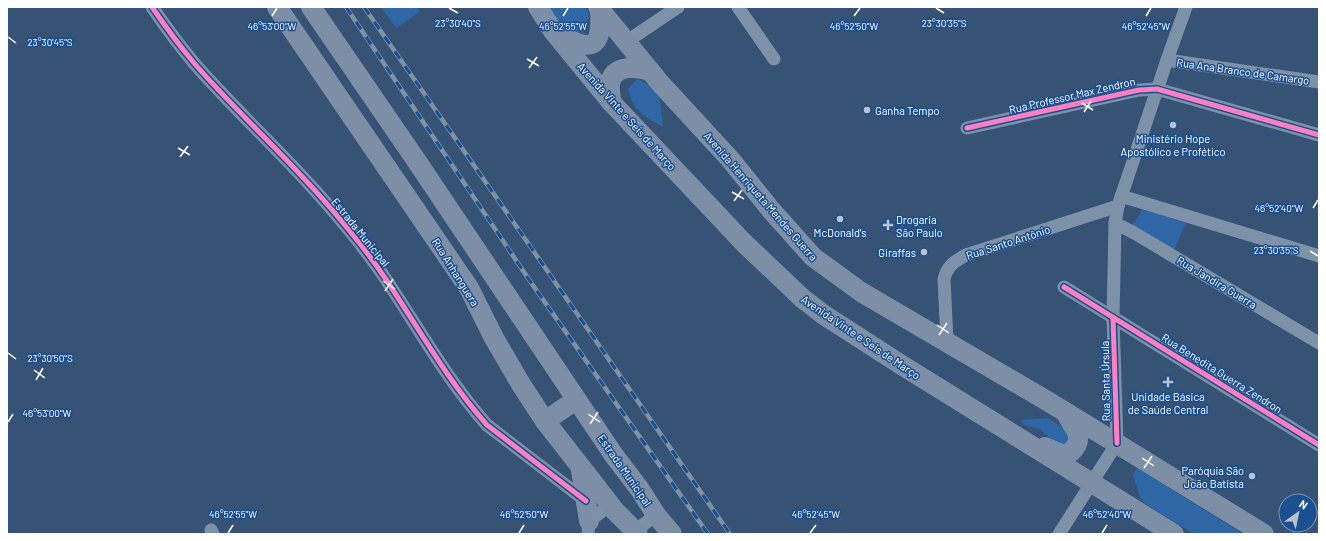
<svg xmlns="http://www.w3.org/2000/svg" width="1326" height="541" font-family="Barlow,sans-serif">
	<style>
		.green { fill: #2f66a5 }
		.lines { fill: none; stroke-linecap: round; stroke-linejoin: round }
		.street { stroke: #7d92a8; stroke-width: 13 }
		.primary { stroke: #7d8ea7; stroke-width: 20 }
		.rail-casing { stroke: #7e92a7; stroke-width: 4.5 }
		.rail { stroke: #1b4f8f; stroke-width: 3; stroke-dasharray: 9; stroke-linecap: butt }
		.cycleway-casing { stroke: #1b4f8f; stroke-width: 8 }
		.cycleway { stroke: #ff80c0; stroke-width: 5 }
		.ticks { fill: none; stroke: #fff; stroke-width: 1.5 }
		.poi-dot { fill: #b9c2ce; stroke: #1b4f8f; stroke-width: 1.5 }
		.labels { text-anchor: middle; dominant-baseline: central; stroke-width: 3; stroke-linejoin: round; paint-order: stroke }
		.street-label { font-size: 11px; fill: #fff; stroke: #1b4f8f }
		.poi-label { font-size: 11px; fill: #fff; stroke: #1b4f8f }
		.ticks-label { font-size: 10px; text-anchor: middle; fill: #fff; stroke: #1b4f8f; stroke-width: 3; stroke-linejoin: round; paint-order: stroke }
	</style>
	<rect width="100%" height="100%" fill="#365274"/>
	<g class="green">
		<polygon points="381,7 417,7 420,12 396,28"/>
		<polygon points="549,7 585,7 589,14 586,27 584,33 564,28"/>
		<path d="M637,79L649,85L660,98L663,127C645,117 632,111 628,89Z"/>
		<polygon points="1143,209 1186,223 1173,252 1131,227"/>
		<polygon points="1048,418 1077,438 1062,447 1039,429 1024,425 1021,420"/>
		<polygon points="1137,468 1243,534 1194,534 1144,503 1140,497 1133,475"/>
	</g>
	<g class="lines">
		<g class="street">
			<path d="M152,7C165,26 179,45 194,63C240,116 294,163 339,218C355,237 371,257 385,278C418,327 447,380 487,425L586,501"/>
			<polyline points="738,7 774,59"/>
			<polyline points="626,42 678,7"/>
			<polyline points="1167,60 1319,82"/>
			<polyline points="967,128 1139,90 1157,89 1319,135"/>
			<polyline points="1121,196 1319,256"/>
			<polyline points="1115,223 1136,234 1319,343"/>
			<polyline points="1064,287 1319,445"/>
			<path d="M947,341L944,279C947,266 955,261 966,255L1118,206"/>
			<polyline points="211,530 213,534"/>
			<polyline points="588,534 589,521 610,505"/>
			<polyline points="631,534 656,515"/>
			<polyline points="1059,534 1117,443 1113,318 1115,223 1118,206 1167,60 1186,7"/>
		</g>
		<g class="primary">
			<polyline points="277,7 469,288 494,338 522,386 545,421 615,511 638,534"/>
			<polyline points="311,7 416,160 613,454 641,491 656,515 672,534"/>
			<polyline points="538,7 553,31 611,102 744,243 802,298 824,315 900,364 1174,534"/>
			<polyline points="598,7 660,83 730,159 771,210 813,257 861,292 1049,402 1264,534"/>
			<path d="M559,34C590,52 603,50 600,10"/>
			<path d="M611,102C611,96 609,89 610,83C614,64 636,67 650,71"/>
			<polyline points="545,421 570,404"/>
			<path d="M1045,447C1055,451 1066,459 1074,449C1078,444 1079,439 1078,434L1065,412"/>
			<polyline points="581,470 589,521"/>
		</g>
		<g class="rail-casing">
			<g id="rail">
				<polyline points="346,7 532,284 708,534"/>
				<polyline points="364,7 730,534"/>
			</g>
		</g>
		<use href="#rail" class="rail"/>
		<g class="cycleway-casing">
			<g id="cycleway">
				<path d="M152,7C165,26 179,45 194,63C240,116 294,163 339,218C355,237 371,257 385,278C418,327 447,380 487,425L586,501"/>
				<polyline points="967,128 1139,90 1157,89 1319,135"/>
				<polyline points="1064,287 1319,445"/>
				<polyline points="1113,318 1117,443"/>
			</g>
		</g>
		<use href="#cycleway" class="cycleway"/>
	</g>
	<path class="ticks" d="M449,8L458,13M936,8L944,13M272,16L277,8M563,16L568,8M854,16L860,8M1146,16L1151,8M8,37L16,43M527,59L539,66M529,68L537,57M1082,103L1093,110M1084,112L1091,101M178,148L190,155M180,157L188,146M732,192L744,199M734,201L742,190M1313,208L1318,200M1310,251L1318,256M383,281L395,289M385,291L393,279M937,325L949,333M939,335L947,323M8,353L16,359M34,370L45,378M36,380L43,368M588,414L600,422M8,422L13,414M590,424L598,412M1142,458L1154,466M1144,468L1152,456M228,533L233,525M519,533L524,525M810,533L816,525M1102,533L1107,525"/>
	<g class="poi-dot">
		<circle cx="867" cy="110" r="4"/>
		<circle cx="1173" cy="125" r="4"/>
		<circle cx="840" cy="219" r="4"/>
		<path d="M886 219h4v4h4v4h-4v4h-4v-4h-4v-4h4z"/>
		<circle cx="924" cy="252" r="4"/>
		<path d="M1166 376h4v4h4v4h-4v4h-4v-4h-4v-4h4z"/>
		<circle cx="1252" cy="476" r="4"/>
	</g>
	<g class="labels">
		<g class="street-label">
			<text transform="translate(1243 71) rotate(8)">Rua Ana Branco de Camargo</text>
			<text transform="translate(1072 95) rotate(-13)">Rua Professor Max Zendron</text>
			<text transform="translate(627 116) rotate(48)">Avenida Vinte e Seis de Março</text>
			<text transform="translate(761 196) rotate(49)">Avenida Henriqueta Mendes Guerra</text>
			<text transform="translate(361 232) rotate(51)">Estrada Municipal</text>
			<text transform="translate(1008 242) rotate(-18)">Rua Santo Antônio</text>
			<text transform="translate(456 272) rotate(58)">Rua Anhanguera</text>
			<text transform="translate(1217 282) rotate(31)">Rua Jandira Guerra</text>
			<text transform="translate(861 337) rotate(34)">Avenida Vinte e Seis de Março</text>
			<text transform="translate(1222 373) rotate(32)">Rua Benedita Guerra Zendron</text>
			<text transform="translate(1105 381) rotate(-91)">Rua Santa Úrsula</text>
			<text transform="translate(625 470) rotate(55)">Estrada Municipal</text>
		</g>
		<g class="poi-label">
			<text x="875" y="110" text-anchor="start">Ganha Tempo</text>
			<text x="1173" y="138">Ministério Hope<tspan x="1173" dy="13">Apostólico e Profético</tspan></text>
			<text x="896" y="219" text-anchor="start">Drogaria<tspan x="896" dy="13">São Paulo</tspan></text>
			<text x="840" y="232">McDonald's</text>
			<text x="916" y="252" text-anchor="end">Giraffas</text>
			<text x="1168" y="396">Unidade Básica<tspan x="1168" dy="13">de Saúde Central</tspan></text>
			<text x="1244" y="470" text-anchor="end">Paróquia São<tspan x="1244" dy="13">João Batista</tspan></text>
		</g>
	</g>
	<g class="ticks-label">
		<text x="458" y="27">23°30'40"S</text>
		<text x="944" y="27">23°30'35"S</text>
		<text x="563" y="30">46°52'55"W</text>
		<text x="854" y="30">46°52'50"W</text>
		<text x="1146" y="30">46°52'45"W</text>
		<text x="272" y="30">46°53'00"W</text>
		<text x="50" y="46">23°30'45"S</text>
		<text x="1279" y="212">46°52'40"W</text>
		<text x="1276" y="254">23°30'35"S</text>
		<text x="50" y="362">23°30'50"S</text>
		<text x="47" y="417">46°53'00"W</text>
		<text x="233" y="518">46°52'55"W</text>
		<text x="524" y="518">46°52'50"W</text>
		<text x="816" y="518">46°52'45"W</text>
		<text x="1107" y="518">46°52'40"W</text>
	</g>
	<rect width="1326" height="541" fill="none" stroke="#ffffff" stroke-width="16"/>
	<g transform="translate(1298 513) rotate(33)"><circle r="19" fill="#1b4f8f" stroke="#7695bc"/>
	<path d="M0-3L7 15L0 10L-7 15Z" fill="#b9c2ce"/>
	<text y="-6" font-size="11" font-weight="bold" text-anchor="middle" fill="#ffffff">N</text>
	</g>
</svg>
